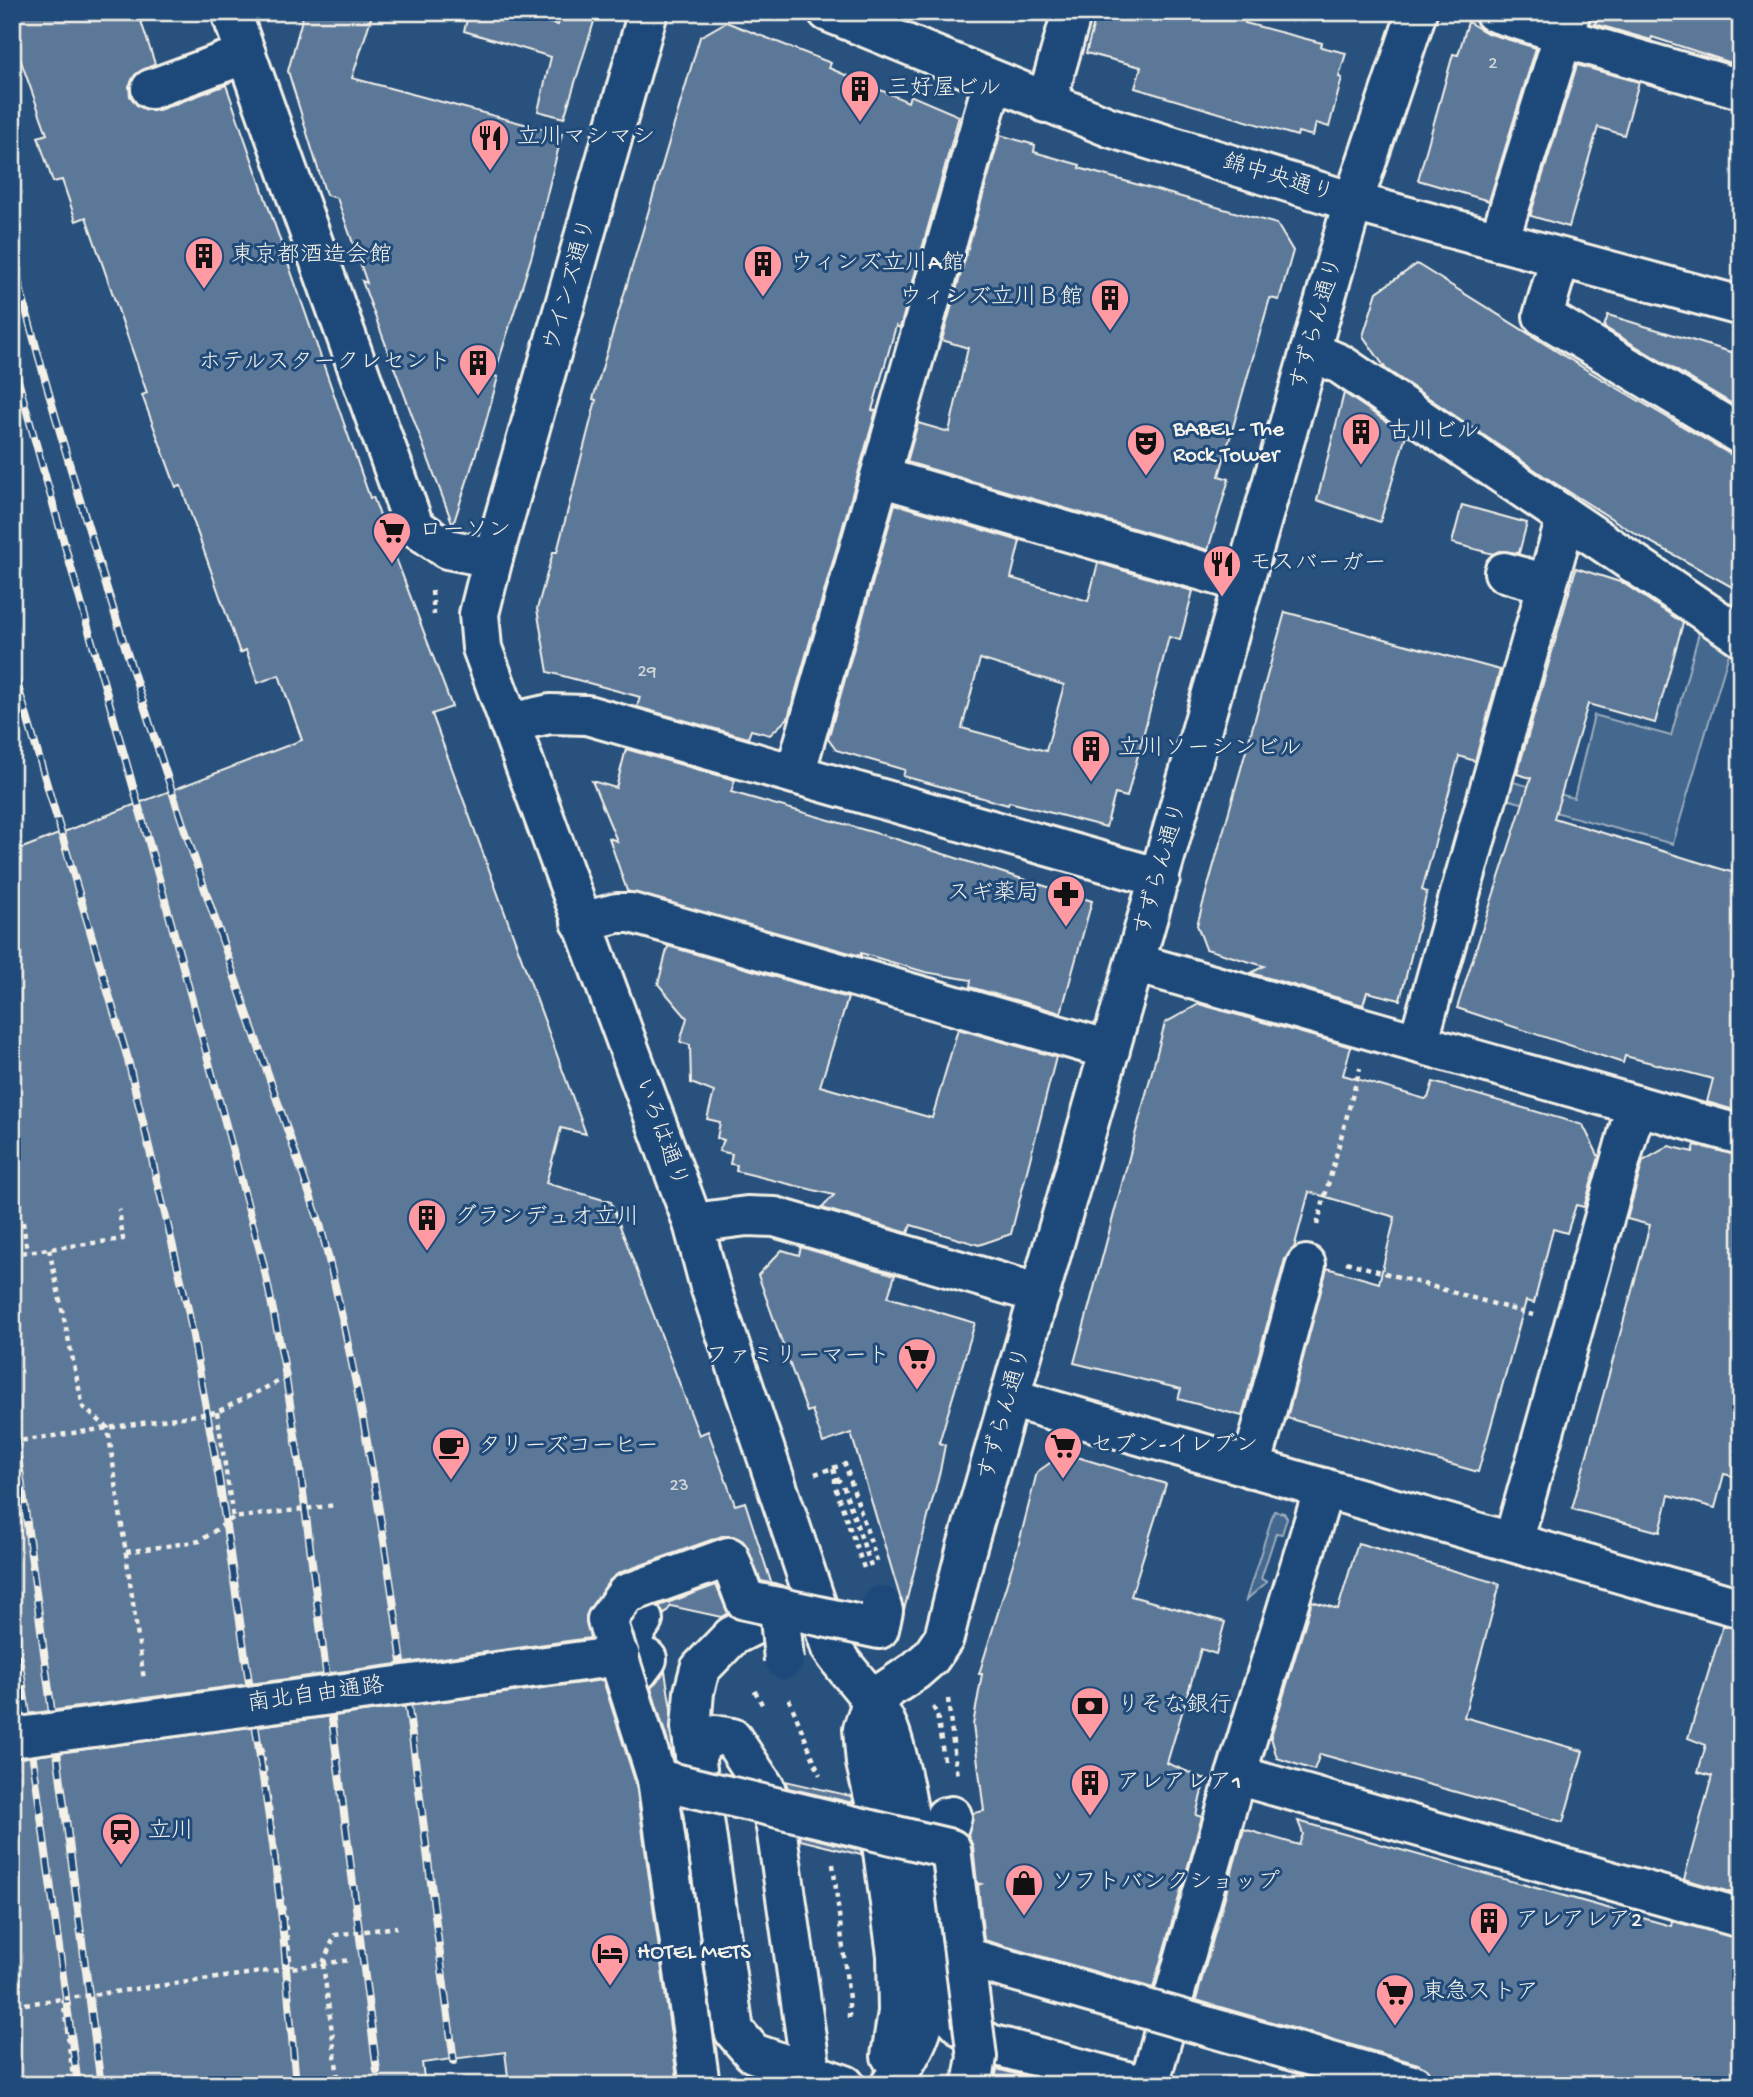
<svg xmlns="http://www.w3.org/2000/svg" width="1753" height="2097" font-family="'Gochi Hand','Klee One',sans-serif">
	<style>
		.green { fill: #45688e; stroke: #9cacbb; stroke-width: 2 }
		.building { fill: #5b7899; stroke: #f4f1e8; stroke-width: 2; fill-rule: evenodd }
		.lines { fill: none; stroke-linecap: round; stroke-linejoin: round }
		.minor-casing { stroke: #f4f1e8; stroke-width: 44 }
		.path { stroke: #f4f1e8; stroke-width: 4.5; stroke-dasharray: 5 5; stroke-linecap: butt }
		.minor { stroke: #1f4a7a; stroke-width: 38 }
		.rail-casing { stroke: #f4f1e8; stroke-width: 8 }
		.rail { stroke: #1f4a7a; stroke-width: 5; stroke-dasharray: 16; stroke-linecap: butt }
		.minor-bridge-casing { stroke: #f4f1e8; stroke-width: 44; stroke-linecap: butt }
		.path-bridge { stroke: #f4f1e8; stroke-width: 4.5; stroke-dasharray: 5 5; stroke-linecap: butt }
		.minor-bridge { stroke: #1f4a7a; stroke-width: 38 }
		.labels { text-anchor: middle; dominant-baseline: central; stroke-width: 6; stroke-linejoin: round; paint-order: stroke }
		.number-label { font-size: 19px; fill: #ced3d4 }
		.poi-label { font-size: 23px; fill: #f4f1e8; stroke: #1f4a7a; text-anchor: start }
		.street-label { font-size: 23px; fill: #f4f1e8; stroke: #1f4a7a }
	</style>
	<rect width="100%" height="100%" fill="#28517e"/>
	<filter id="ink" filterUnits="userSpaceOnUse"><feTurbulence type="fractalNoise" baseFrequency=".0143" numOctaves="2"/><feDisplacementMap in="SourceGraphic" scale="14" xChannelSelector="R" yChannelSelector="G"/><feConvolveMatrix kernelMatrix="1 2 1 2 8 2 1 2 1" color-interpolation-filters="sRGB"/></filter>
	<g filter="url(#ink)">
		<g class="green">
			<polygon points="1700,629 1730,650 1673,844 1503,798 1509,781 1574,798 1594,715 1671,736"/>
			<polygon points="1274,1511 1284,1513 1287,1518 1282,1534 1276,1533 1261,1579 1267,1582 1246,1600"/>
		</g>
		<g class="building">
			<polygon points="12,12 138,12 155,64 135,75 129,86 130,96 137,105 147,110 159,110 226,85 370,498 373,497 452,707 432,714 586,1134 561,1128 546,1183 611,1202 699,1435 708,1431 735,1505 745,1502 771,1582 787,1587 761,1581 743,1541 733,1536 722,1536 619,1573 609,1581 586,1616 590,1638 12,1716 12,852 302,740 279,675 258,683 246,650 240,653 181,486 176,487 142,395 147,393 86,217 76,221 62,180 53,182 38,137 47,134 12,36"/>
			<polygon points="304,12 373,12 352,78 562,134 532,255 494,376 498,377 485,425 453,525 362,281 367,283 337,198 326,195 288,71"/>
			<polygon points="469,12 510,12 558,25 561,12 597,12 564,118 538,111 551,57 464,31"/>
			<polygon points="1097,12 1248,12 1245,23 1322,43 1321,47 1346,53 1339,77 1342,78 1329,127 1316,123 1313,136 1298,132 1297,136 1135,88 1141,67 1086,53"/>
			<polygon points="1598,12 1741,12 1741,66 1652,37 1651,40 1595,24"/>
			<polygon points="726,22 831,63 829,68 908,102 910,95 959,116 900,328 896,326 872,410 876,411 788,718 770,735 751,730 748,738 637,707 640,697 548,672 537,609 553,552 557,552 596,400 593,399 700,37"/>
			<polygon points="1468,22 1487,33 1536,48 1489,201 1418,180 1453,54 1458,55"/>
			<polygon points="1577,65 1639,82 1624,135 1598,127 1569,227 1531,216 1531,213"/>
			<polygon points="1000,135 1035,145 1034,152 1080,165 1079,168 1277,224 1293,251 1279,300 1270,298 1219,476 1229,479 1208,550 907,462 918,423 949,432 968,348 942,340"/>
			<polygon points="1417,264 1590,372 1730,454 1741,457 1741,592 1636,534 1547,478 1386,369 1363,336 1377,292"/>
			<polygon points="1608,315 1741,355 1741,409 1604,327"/>
			<polygon points="1344,393 1406,435 1380,522 1317,500"/>
			<path d="M895,504L1020,541L1011,578L1088,601L1098,563L1193,591L1180,640L1169,637L1127,797L1115,794L1106,827L1009,802L1008,805L903,776L905,770L836,750L828,739ZM980,659L1064,685L1046,751L962,728Z"/>
			<polygon points="1462,505 1527,523 1519,553 1499,551 1493,554 1452,543"/>
			<polygon points="1576,568 1623,583 1683,623 1655,723 1588,704 1554,818 1741,875 1741,1112 1707,1102 1713,1079 1625,1056 1623,1063 1457,1008 1531,778 1517,774"/>
			<polygon points="1285,612 1500,670 1475,761 1459,756 1422,890 1427,892 1400,1000 1367,992 1363,1005 1251,973 1264,966 1206,949 1197,925"/>
			<polygon points="626,749 735,780 731,792 893,838 1092,901 1061,1013 970,987 971,980 925,972 861,953 861,956 627,891 609,838 617,841 592,781 616,788"/>
			<polygon points="668,946 848,998 820,1086 932,1118 958,1029 1056,1057 1011,1234 979,1245 911,1225 908,1233 822,1208 834,1195 736,1171 737,1165 730,1164 732,1154 719,1151 724,1140 717,1138 720,1122 707,1119 714,1092 691,1083 690,1045 680,1042 687,1018 658,984"/>
			<polygon points="1199,1004 1351,1047 1343,1075 1425,1099 1428,1098 1433,1082 1583,1125 1599,1157 1584,1207 1576,1205 1567,1233 1553,1229 1534,1303 1526,1301 1478,1472 1287,1418 1327,1268 1379,1283 1395,1217 1309,1192 1294,1248 1285,1259 1242,1416 1178,1399 1181,1389 1074,1363 1165,1023"/>
			<polygon points="1695,1145 1741,1156 1741,1478 1724,1474 1715,1508 1669,1495 1660,1532 1572,1509 1650,1225 1627,1219 1643,1161 1669,1146 1693,1152"/>
			<polygon points="801,1247 895,1275 888,1297 975,1323 939,1443 945,1445 940,1471 904,1610 851,1433 823,1443 812,1410 807,1412 758,1275 782,1250 799,1255"/>
			<polygon points="1064,1453 1166,1484 1131,1596 1225,1622 1216,1654 1201,1649 1167,1763 1205,1779 1196,1815 1202,1817 1153,1988 984,1940 978,1885 981,1884 977,1883 973,1846 968,1836 973,1813 984,1811 973,1725 982,1674 979,1674 1018,1547 1037,1472"/>
			<polygon points="1358,1543 1500,1584 1464,1717 1583,1751 1563,1822 1320,1754 1314,1770 1277,1758 1271,1737 1312,1601 1338,1609"/>
			<polygon points="716,1585 728,1613 721,1617 671,1606 664,1615 659,1606"/>
			<polygon points="1723,1626 1741,1629 1741,1895 1684,1879 1712,1776 1698,1772 1706,1745 1688,1738"/>
			<polygon points="665,1671 671,1709 673,1758 651,1688"/>
			<polygon points="603,1680 636,1784 678,2085 644,2085 643,2080 607,2085 509,2085 505,2052 422,2063 425,2085 12,2085 12,1759"/>
			<polygon points="785,1781 851,1796 853,1803 788,1788"/>
			<polygon points="1298,1821 1671,1926 1672,1921 1741,1939 1741,2085 1433,2085 1428,2070 1418,2064 1196,2000 1244,1829 1299,1845 1303,1834"/>
			<polygon points="799,1835 861,1850 861,1855 800,1840"/>
			<polygon points="997,2069 1057,2085 994,2085"/>
		</g>
		<g class="lines">
			<g class="minor-casing">
				<g id="minor">
					<polyline points="231,12 414,526 447,549 493,558"/>
					<path d="M648,12L493,558L479,614L482,648L693,1223L709,1283L831,1648C850,1677 876,1698 889,1730C908,1780 937,1975 923,2024C916,2048 904,2065 890,2085"/>
					<polyline points="828,12 1109,127 1353,202 1741,306"/>
					<polyline points="1494,12 1551,30 1563,38 1741,89"/>
					<polyline points="151,89 246,54"/>
					<polyline points="1046,103 1072,12"/>
					<polyline points="1499,241 1570,14"/>
					<polyline points="1560,258 1543,316 1741,435"/>
					<polyline points="1310,351 1340,364 1741,636"/>
					<polyline points="880,477 1244,583"/>
					<polyline points="1504,572 1547,584"/>
					<polyline points="509,723 550,714 587,715 1160,878"/>
					<polyline points="795,774 993,81"/>
					<polyline points="581,922 617,913 631,913 1110,1050"/>
					<polyline points="1135,963 1741,1135"/>
					<polyline points="1418,1043 1566,518"/>
					<polyline points="693,1223 747,1216 775,1217 1040,1294"/>
					<polyline points="1010,1398 1741,1608"/>
					<polyline points="1251,1468 1306,1265"/>
					<polyline points="1513,1542 1636,1105"/>
					<polyline points="811,1608 754,1625 732,1636 700,1669 694,1692 691,1727 734,2031 753,2053 845,2085"/>
					<polyline points="643,1620 620,1656 638,1671 647,1659"/>
					<polyline points="695,1756 703,1743 715,1735 732,1738 765,1788 776,1827 811,2072"/>
					<polyline points="1236,1775 1741,1918"/>
					<polyline points="945,1817 949,1826 952,1816"/>
					<polyline points="927,1974 940,2003 964,2028 990,2044 1141,2085"/>
					<polyline points="891,2056 898,2012 897,1955 878,1814 866,1763 863,1729 873,1699 915,1671 931,1657 944,1638 966,1550 1353,202 1417,12"/>
					<polyline points="1149,2085 1236,1775 1324,1488"/>
				</g>
			</g>
			<g class="path">
				<polyline points="432,591 434,615"/>
				<polyline points="23,1222 27,1252"/>
				<polyline points="1317,1225 1360,1068"/>
				<polyline points="49,1249 83,1407 108,1428 144,1680"/>
				<polyline points="12,1254 123,1239 119,1209"/>
				<polyline points="1346,1262 1533,1315"/>
				<polyline points="217,1412 233,1518"/>
				<polyline points="833,1468 845,1464 878,1564"/>
				<polyline points="815,1474 833,1468 835,1476"/>
				<polyline points="864,1568 835,1487 835,1476 843,1485 871,1566"/>
				<polyline points="755,1691 764,1708"/>
				<polyline points="789,1699 820,1775"/>
				<polyline points="948,1699 957,1777"/>
				<polyline points="933,1707 937,1714 944,1760"/>
				<polyline points="262,1747 291,1967"/>
				<polyline points="833,1864 849,1999 849,2022"/>
				<polyline points="323,1964 339,2085"/>
				<polyline points="63,1998 74,2085"/>
			</g>
			<use href="#minor" class="minor"/>
			<g class="rail-casing">
				<g id="rail">
					<path d="M12,257C97,585 209,904 320,1224C390,1498 416,1781 454,2061"/>
					<polyline points="12,359 159,878 263,1262 283,1359 299,1461 377,2071"/>
					<polyline points="12,666 127,1056 188,1309 219,1479 273,1845 282,1920 296,2085"/>
					<polyline points="12,1410 101,2085"/>
					<polyline points="12,1606 78,2085"/>
					<polyline points="878,2085 923,2085"/>
				</g>
			</g>
			<use href="#rail" class="rail"/>
			<g class="minor-bridge-casing">
				<g id="minor-bridge">
					<polyline points="779,1607 784,1660"/>
					<polyline points="12,1738 620,1656"/>
					<polyline points="657,1779 951,1849 977,2057 972,2085"/>
					<polyline points="965,1957 1412,2085"/>
					<polyline points="700,2085 657,1779 607,1620 626,1594 729,1557 745,1600 879,1629 883,1611 881,1605"/>
				</g>
			</g>
			<g class="path-bridge">
				<polyline points="12,1442 217,1412 291,1375"/>
				<polyline points="126,1552 200,1541 233,1518 336,1505"/>
				<polyline points="323,1963 335,1935 397,1927"/>
				<polyline points="25,2004 350,1960"/>
			</g>
			<use href="#minor-bridge" class="minor-bridge"/>
		</g>
	</g>
	<defs>
		<g id="building-pin" transform="scale(2.0125)"><path d="M0 17L-7.5 6A9.5 9.5 0 1 1 7.5 6Z" fill="#ff9aa2" stroke="#1f4a7a"/><path d="M-4-6H4V6H1V3H-1V6H-4ZM-2.5-4.3h1.7v1.8h-1.7ZM.8-4.3h1.7v1.8H.8ZM-2.5-1h1.7V.8h-1.7ZM.8-1h1.7V.8H.8Z" fill="#111"/></g>
		<g id="restaurant-pin" transform="scale(2.0125)"><path d="M0 17L-7.5 6A9.5 9.5 0 1 1 7.5 6Z" fill="#ff9aa2" stroke="#1f4a7a"/><path d="M-5-6h1v4h1v-4h1v4h1v-4h1v5L-1.5 .5V6h-2V.5L-5-1ZM5-6V6H3V1.5H1.5Q1.5-4 5-6Z" fill="#111"/></g>
		<g id="theatre-pin" transform="scale(2.0125)"><path d="M0 17L-7.5 6A9.5 9.5 0 1 1 7.5 6Z" fill="#ff9aa2" stroke="#1f4a7a"/><path d="M-5-5.5Q0-4 5-5.5V0Q5 5 0 6Q-5 5-5 0ZM-3.3-2.5H-1v1.5H-3.3ZM1-2.5H3.3v1.5H1ZM-2.8 1Q0 5.5 2.8 1Z" fill="#111"/></g>
		<g id="supermarket-pin" transform="scale(2.0125)"><path d="M0 17L-7.5 6A9.5 9.5 0 1 1 7.5 6Z" fill="#ff9aa2" stroke="#1f4a7a"/><path d="M-6-5.5h2.5l.6 2H6L4.5 2H-2.5L-4.4-4H-6ZM-1.5 3.2a1.3 1.3 0 1 0 .1 0ZM3 3.2a1.3 1.3 0 1 0 .1 0Z" fill="#111"/></g>
		<g id="pharmacy-pin" transform="scale(2.0125)"><path d="M0 17L-7.5 6A9.5 9.5 0 1 1 7.5 6Z" fill="#ff9aa2" stroke="#1f4a7a"/><path d="M-2-6h4v4h4v4h-4v4h-4v-4h-4v-4h4Z" fill="#111"/></g>
		<g id="cafe-pin" transform="scale(2.0125)"><path d="M0 17L-7.5 6A9.5 9.5 0 1 1 7.5 6Z" fill="#ff9aa2" stroke="#1f4a7a"/><path d="M-5.5-4.5H6V0H3Q3 3.5 0 3.5H-2.5Q-5.5 3.5-5.5 0ZM3-3.2v2h1.7v-2ZM-6 4.5H4V6H-6Z" fill="#111"/></g>
		<g id="bank-pin" transform="scale(2.0125)"><path d="M0 17L-7.5 6A9.5 9.5 0 1 1 7.5 6Z" fill="#ff9aa2" stroke="#1f4a7a"/><path d="M-6-4H6V4H-6ZM0-2.3a2.3 2.3 0 1 0 0 4.6a2.3 2.3 0 1 0 0-4.6Z" fill="#111"/></g>
		<g id="station-pin" transform="scale(2.0125)"><path d="M0 17L-7.5 6A9.5 9.5 0 1 1 7.5 6Z" fill="#ff9aa2" stroke="#1f4a7a"/><path d="M-3-6H3Q5-6 5-4V2Q5 4 3 4L4.5 6H3L1.5 4h-3L-3 6H-4.5L-3 4Q-5 4-5 2V-4Q-5-6-3-6ZM-3.5-4v3h7v-3ZM-3.5 1v1.5H-2V1ZM2 1v1.5H3.5V1Z" fill="#111"/></g>
		<g id="shop-pin" transform="scale(2.0125)"><path d="M0 17L-7.5 6A9.5 9.5 0 1 1 7.5 6Z" fill="#ff9aa2" stroke="#1f4a7a"/><path d="M-5-2.5h2.3a2.7 3.5 0 0 1 5.4 0H5L5.5 6h-11ZM-1.5-2.5h3a1.5 2.3 0 0 0-3 0Z" fill="#111"/></g>
		<g id="hotel-pin" transform="scale(2.0125)"><path d="M0 17L-7.5 6A9.5 9.5 0 1 1 7.5 6Z" fill="#ff9aa2" stroke="#1f4a7a"/><path d="M-6-4.5h1.5V1H6V5H4.5V3h-9V5H-6ZM-4 0a1.8 1.8 0 1 1 3.6 0ZM.5 0V-2.5h3Q6-2.5 6 0Z" fill="#111"/></g>
	</defs>
	<g fill-rule="evenodd">
		<use href="#building-pin" x="860" y="89"/>
		<use href="#restaurant-pin" x="490" y="138"/>
		<use href="#building-pin" x="204" y="256"/>
		<use href="#building-pin" x="763" y="264"/>
		<use href="#building-pin" x="1110" y="298"/>
		<use href="#building-pin" x="478" y="363"/>
		<use href="#building-pin" x="1361" y="432"/>
		<use href="#theatre-pin" x="1146" y="443"/>
		<use href="#supermarket-pin" x="392" y="531"/>
		<use href="#restaurant-pin" x="1222" y="564"/>
		<use href="#building-pin" x="1091" y="749"/>
		<use href="#pharmacy-pin" x="1066" y="894"/>
		<use href="#building-pin" x="427" y="1218"/>
		<use href="#supermarket-pin" x="917" y="1357"/>
		<use href="#supermarket-pin" x="1063" y="1446"/>
		<use href="#cafe-pin" x="451" y="1447"/>
		<use href="#bank-pin" x="1090" y="1706"/>
		<use href="#building-pin" x="1090" y="1783"/>
		<use href="#station-pin" x="121" y="1832"/>
		<use href="#shop-pin" x="1024" y="1883"/>
		<use href="#building-pin" x="1489" y="1921"/>
		<use href="#hotel-pin" x="610" y="1953"/>
		<use href="#supermarket-pin" x="1395" y="1993"/>
	</g>
	<g class="labels">
		<g class="number-label">
			<text x="1493" y="64">2</text>
			<text x="647" y="672">29</text>
			<text x="679" y="1486">23</text>
		</g>
		<g class="poi-label">
			<text x="887" y="89">三好屋ビル</text>
			<text x="517" y="138">立川マシマシ</text>
			<text x="231" y="256">東京都酒造会館</text>
			<text x="790" y="264">ウィンズ立川A館</text>
			<text x="1083" y="298" text-anchor="end">ウィンズ立川Ｂ館</text>
			<text x="451" y="363" text-anchor="end">ホテルスタークレセント</text>
			<text x="1173" y="430">BABEL - The<tspan x="1173" dy="26">Rock Tower</tspan></text>
			<text x="1388" y="432">古川ビル</text>
			<text x="419" y="531">ローソン</text>
			<text x="1249" y="564">モスバーガー</text>
			<text x="1118" y="749">立川ソーシンビル</text>
			<text x="1039" y="894" text-anchor="end">スギ薬局</text>
			<text x="454" y="1218">グランデュオ立川</text>
			<text x="890" y="1357" text-anchor="end">ファミリーマート</text>
			<text x="1090" y="1446">セブン-イレブン</text>
			<text x="478" y="1447">タリーズコーヒー</text>
			<text x="1117" y="1706">りそな銀行</text>
			<text x="1117" y="1783">アレアレア1</text>
			<text x="148" y="1832">立川</text>
			<text x="1051" y="1883">ソフトバンクショップ</text>
			<text x="1516" y="1921">アレアレア2</text>
			<text x="637" y="1953">HOTEL METS</text>
			<text x="1422" y="1993">東急ストア</text>
		</g>
		<g class="street-label">
			<text transform="translate(1278 179) rotate(17)">錦中央通り</text>
			<text transform="translate(571 285) rotate(-74)">ウインズ通り</text>
			<text transform="translate(1318 324) rotate(-74)">すずらん通り</text>
			<text transform="translate(1162 869) rotate(-74)">すずらん通り</text>
			<text transform="translate(660 1133) rotate(70)">いろは通り</text>
			<text transform="translate(1006 1414) rotate(-74)">すずらん通り</text>
			<text transform="translate(316 1696) rotate(-8)">南北自由通路</text>
		</g>
	</g>
	<rect width="1753" height="2097" fill="none" stroke="#1f4a7a" stroke-width="42"/>
	<rect x="21" y="21" width="1711" height="2055" fill="none" stroke="#f4f1e8" stroke-width="2.5" filter="url(#ink)"/>
</svg>
